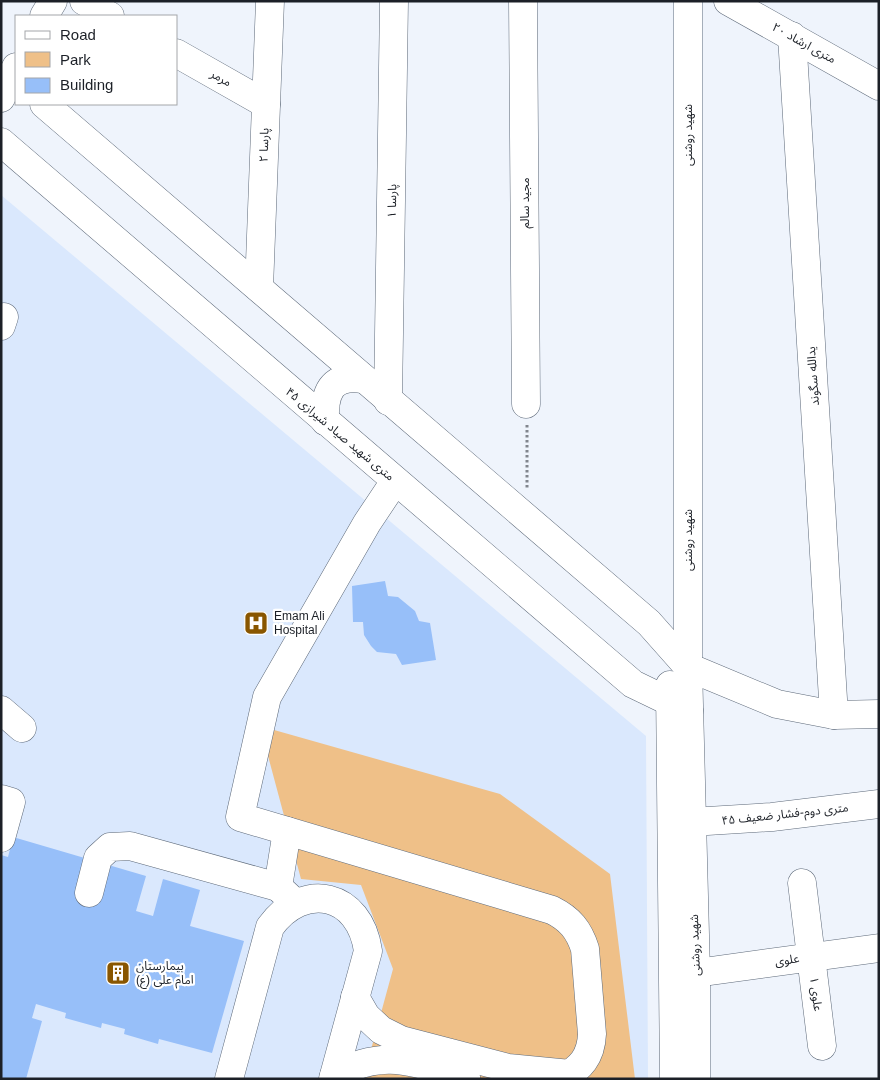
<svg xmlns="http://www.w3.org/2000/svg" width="880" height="1080" font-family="Arial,'Noto Sans Arabic',sans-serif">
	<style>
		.built { fill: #dae8fd }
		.green { fill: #efc088 }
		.building { fill: #97bff9 }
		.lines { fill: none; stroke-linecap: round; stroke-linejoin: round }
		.minor-casing { stroke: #5d6979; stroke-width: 29 }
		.major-casing { stroke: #5d6979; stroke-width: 29 }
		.path { stroke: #81858d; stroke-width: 3; stroke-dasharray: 2.5 2.5; stroke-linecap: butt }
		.minor { stroke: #fff; stroke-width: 28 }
		.major { stroke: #fff; stroke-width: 28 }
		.labels { text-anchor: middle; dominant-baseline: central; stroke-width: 4.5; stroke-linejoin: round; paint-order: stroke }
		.street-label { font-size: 12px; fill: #1c2027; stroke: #fff }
		.poi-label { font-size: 12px; fill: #1c2027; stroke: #fff; text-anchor: start }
	</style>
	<rect width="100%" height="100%" fill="#eff4fc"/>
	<polygon class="built" points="1,195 646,736 648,1079 1,1079"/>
	<polygon class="green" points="260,726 500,794 610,874 635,1079 363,1079 393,969 361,885 301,879"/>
	<g class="building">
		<polygon points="385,581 388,596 398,597 415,611 419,621 430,623 436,660 402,665 396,654 377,652 371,646 364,635 363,622 353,622 352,586"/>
		<polygon points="13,837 146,876 136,911 153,916 163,879 200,890 190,926 244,941 212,1053 159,1039 158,1044 124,1034 125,1029 102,1023 101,1028 65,1018 66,1013 36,1004 32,1018 42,1021 26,1079 1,1079 1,855 8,857"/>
	</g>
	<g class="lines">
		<g class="minor-casing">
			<g id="minor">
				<polyline points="84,1 110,16"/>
				<polyline points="523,1 526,404"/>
				<polyline points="728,1 879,86"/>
				<polyline points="44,16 53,1"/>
				<polyline points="792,36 834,715"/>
				<polyline points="176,53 266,104"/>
				<polyline points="1,98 16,67"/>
				<polyline points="44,104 649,623 688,667 777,704 834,715 879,714"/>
				<polyline points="1,142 633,684 689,711"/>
				<polyline points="259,288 270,1"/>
				<polyline points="1,326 4,317"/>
				<polyline points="388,401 394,1"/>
				<path d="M325,421C324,394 330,374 363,379"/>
				<path d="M395,481L367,523L267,697L240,817L552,910C570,919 579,930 585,949L592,1034C591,1057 581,1068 561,1079"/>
				<polyline points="1,710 22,728"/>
				<polyline points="1,799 11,802 1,838"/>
				<polyline points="691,822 772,817 879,804"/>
				<polyline points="287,831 278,887 292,900"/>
				<polyline points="802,883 822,1046"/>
				<polyline points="89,893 98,858 110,847 130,846 278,887"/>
				<polyline points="696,973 879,948"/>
				<polyline points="355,997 366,1016 381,1030 401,1040 508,1068 570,1074"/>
				<path d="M334,1076C384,1047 414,1063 466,1077"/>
				<path d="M229,1079L270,927C304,880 360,893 368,951L333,1079"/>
			</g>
		</g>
		<g class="major-casing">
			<g id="major">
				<polyline points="688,1 688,667 696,973 696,1079"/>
				<polyline points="670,685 674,1079"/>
			</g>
		</g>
		<polyline class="path" points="527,425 527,489"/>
		<use href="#minor" class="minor"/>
		<use href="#major" class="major"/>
	</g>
	<defs>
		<g id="hospital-square" transform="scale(1.25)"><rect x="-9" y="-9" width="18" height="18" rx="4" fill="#895600" stroke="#fff"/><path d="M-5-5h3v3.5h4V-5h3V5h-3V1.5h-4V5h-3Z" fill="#fff"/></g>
		<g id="building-square" transform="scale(1.25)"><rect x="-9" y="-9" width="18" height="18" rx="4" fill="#895600" stroke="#fff"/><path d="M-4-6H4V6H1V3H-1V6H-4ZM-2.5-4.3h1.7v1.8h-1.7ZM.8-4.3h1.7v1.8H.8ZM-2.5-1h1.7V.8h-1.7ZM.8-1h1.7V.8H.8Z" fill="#fff"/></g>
	</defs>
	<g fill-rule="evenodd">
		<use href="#hospital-square" x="256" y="623"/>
		<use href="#building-square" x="118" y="973"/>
	</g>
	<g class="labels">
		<g class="street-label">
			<text transform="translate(804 43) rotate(29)">۲۰ متری ارشاد</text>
			<text transform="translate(221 78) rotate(29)">مرمر</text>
			<text transform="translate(688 135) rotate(-90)">شهید روشنی</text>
			<text transform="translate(264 145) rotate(-88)">پارسا ۲</text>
			<text transform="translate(392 201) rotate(-89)">پارسا ۱</text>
			<text transform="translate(525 203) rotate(-90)">مجید سالم</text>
			<text transform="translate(813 376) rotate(-94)">یدالله سگوند</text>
			<text transform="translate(340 434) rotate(40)">۴۵ متری شهید صیاد شیرازی</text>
			<text transform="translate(688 540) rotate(-90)">شهید روشنی</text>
			<text transform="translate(785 814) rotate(-6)">۴۵ متری دوم-فشار ضعیف</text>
			<text transform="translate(695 945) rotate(-92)">شهید روشنی</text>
			<text transform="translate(787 960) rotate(-8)">علوی</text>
			<text transform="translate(816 994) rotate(83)">علوی ۱</text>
		</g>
		<g class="poi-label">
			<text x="274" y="616">Emam Ali<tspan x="274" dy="14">Hospital</tspan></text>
			<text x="136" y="966">بیمارستان<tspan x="136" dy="14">امام علی (ع)</tspan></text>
		</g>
	</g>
	<rect width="880" height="1080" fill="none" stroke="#1c2027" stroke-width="5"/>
	<rect x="15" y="15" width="162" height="90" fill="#ffffff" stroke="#a4a6a9"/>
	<rect x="25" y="31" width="25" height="8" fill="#ffffff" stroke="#a4a6a9"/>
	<text x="60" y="40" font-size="15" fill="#1c2027">Road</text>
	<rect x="25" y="52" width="25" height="15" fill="#efc088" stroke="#a4a6a9"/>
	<text x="60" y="65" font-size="15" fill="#1c2027">Park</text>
	<rect x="25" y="78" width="25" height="15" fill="#97bff9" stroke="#a4a6a9"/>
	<text x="60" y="90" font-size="15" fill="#1c2027">Building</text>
</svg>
